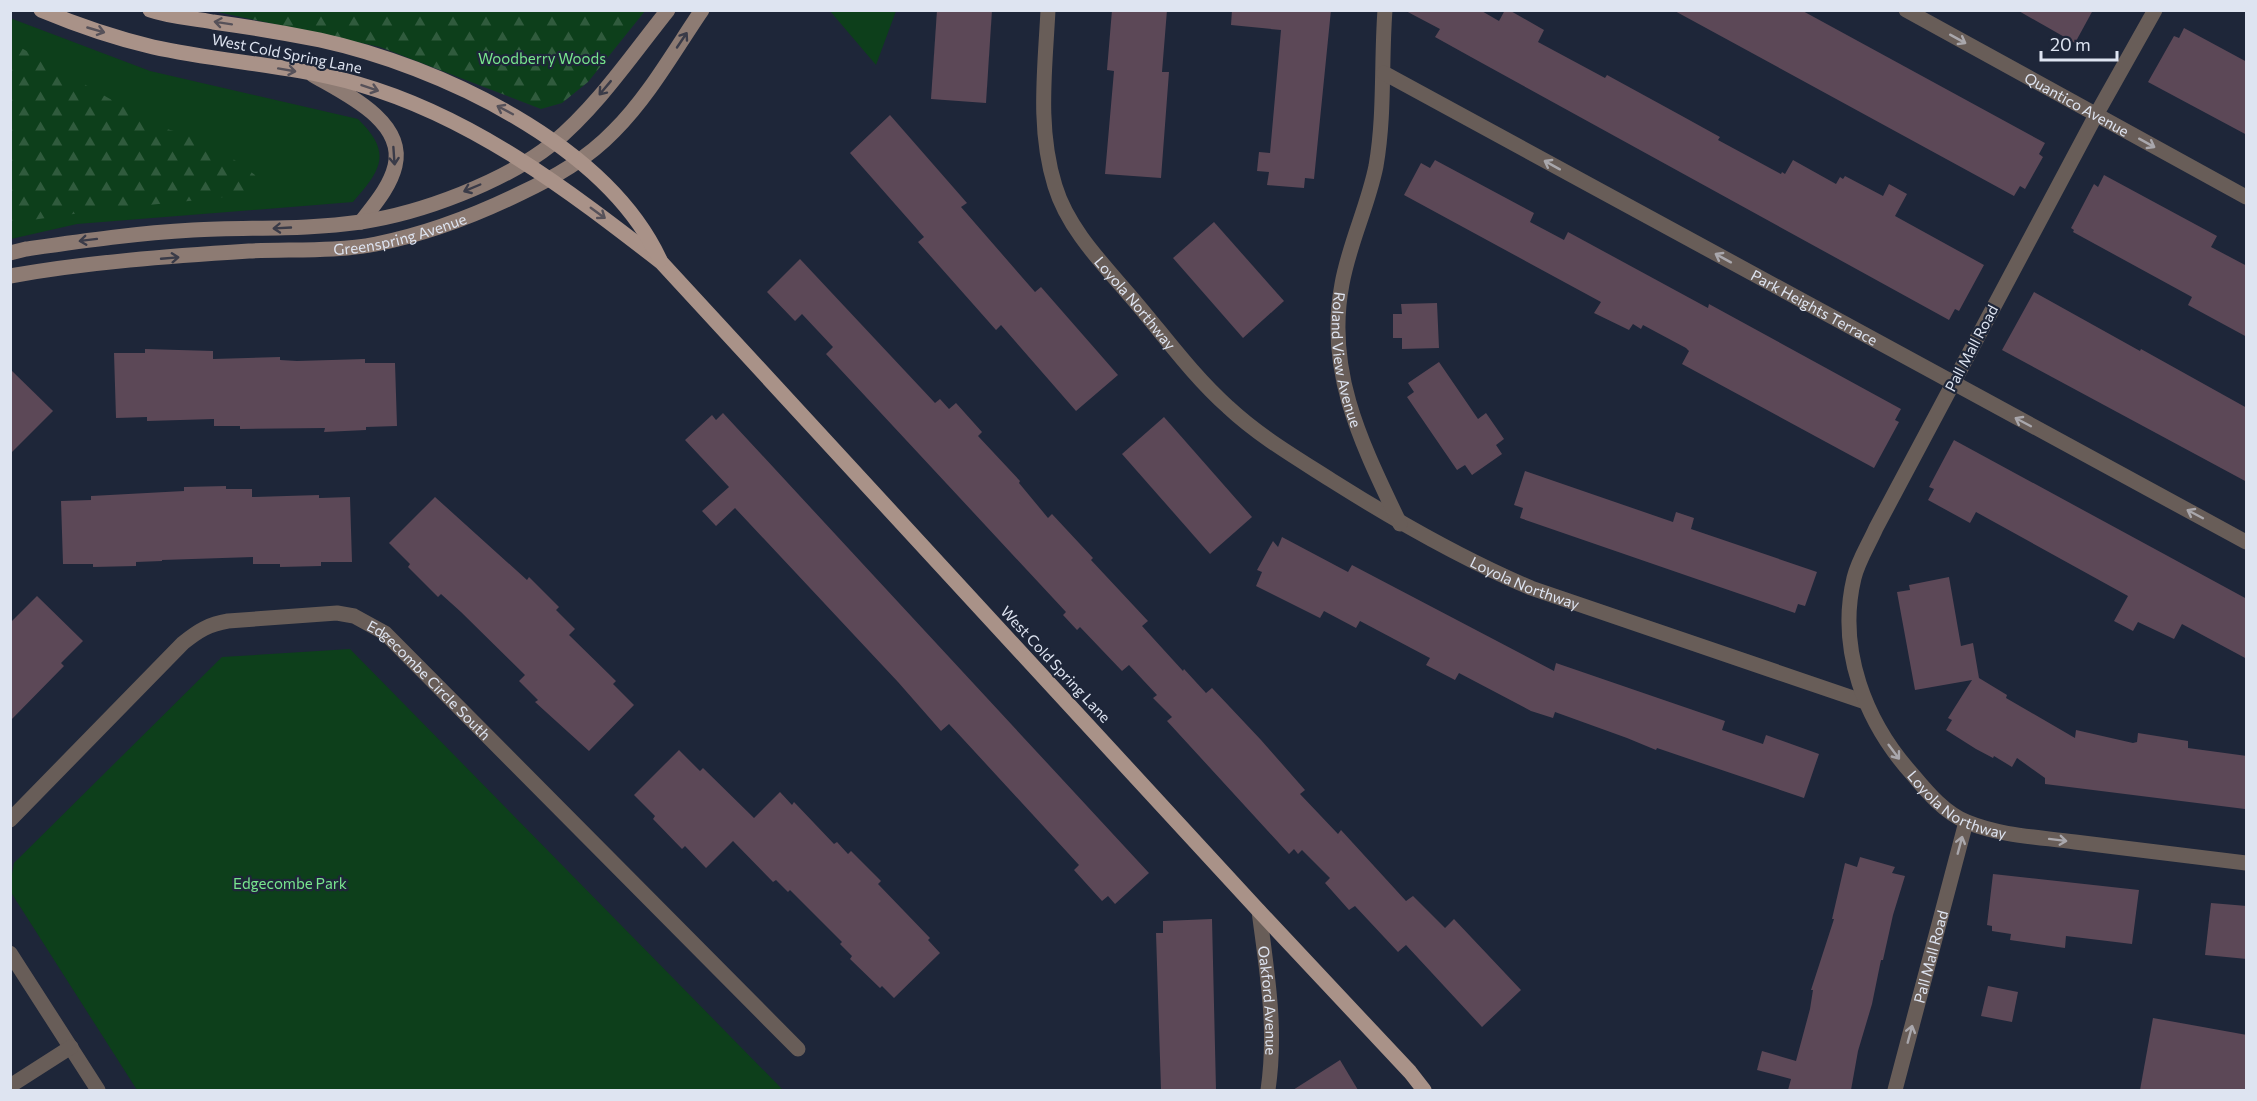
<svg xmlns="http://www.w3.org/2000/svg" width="2257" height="1101" font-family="Commissioner,sans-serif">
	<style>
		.green { fill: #0d3f1b }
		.forest { fill: url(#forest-firs) }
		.building { fill: #5c4857 }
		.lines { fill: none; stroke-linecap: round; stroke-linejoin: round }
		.minor { stroke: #685d58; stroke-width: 15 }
		.secondary { stroke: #8d7b73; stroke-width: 15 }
		.primary { stroke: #a99288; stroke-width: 15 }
		.oneway { stroke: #565159 }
		.oneway2 { stroke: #a9a7ac }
		.oneway3 { stroke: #3a3b48 }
		.labels { text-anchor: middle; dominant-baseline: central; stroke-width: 4.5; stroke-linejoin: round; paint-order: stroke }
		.street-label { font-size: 15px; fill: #dee4f1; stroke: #1e2639 }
		.park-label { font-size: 15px; fill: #78e68e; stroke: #1e2639 }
	</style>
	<defs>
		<pattern id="forest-firs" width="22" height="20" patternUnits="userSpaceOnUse" patternTransform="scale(1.5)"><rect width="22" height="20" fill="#0d3f1b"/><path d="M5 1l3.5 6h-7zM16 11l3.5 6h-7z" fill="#305b3d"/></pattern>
	</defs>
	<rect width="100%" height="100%" fill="#1e2639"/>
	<g class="green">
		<polygon points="830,11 896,11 876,65"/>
		<path d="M10,18L150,71L358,119C393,153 381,170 353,202L77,224L11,239Z"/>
		<polygon points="350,649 783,1090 137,1090 12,894 11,880 14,863 222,657"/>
	</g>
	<g class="forest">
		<polygon points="213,11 645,11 588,82 562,103 541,109 380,47"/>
		<polygon points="11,42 157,126 210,142 255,175 259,189 219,198 108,209 11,223"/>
	</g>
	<g class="building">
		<polygon points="937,10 992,10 986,103 931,99"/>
		<polygon points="1112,10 1167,10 1162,72 1169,72 1161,178 1105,174 1114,71 1107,70"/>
		<polygon points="1232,10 1331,10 1314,179 1305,178 1304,188 1267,185 1269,172 1257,171 1259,152 1270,153 1281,30 1231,25"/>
		<polygon points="1404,10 1480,10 1499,21 1505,10 1509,10 1544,30 1538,42 1605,78 1607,75 1682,116 1720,137 1718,140 1781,174 1782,172 1785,174 1793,160 1836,184 1840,177 1843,179 1845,176 1883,196 1889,184 1907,194 1895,216 1984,265 1959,311 1955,309 1949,320 1471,57 1435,37 1440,29"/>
		<polygon points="1673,10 1801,10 2045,143 2039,154 2043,157 2025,189 2020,186 2014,196"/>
		<polygon points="2017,10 2093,10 2075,43"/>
		<polygon points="2184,28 2247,62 2247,135 2148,82 2174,36 2179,38"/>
		<polygon points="890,115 967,203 961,207 1035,292 1041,287 1118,375 1076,411 1001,325 996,330 918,242 924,237 850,153"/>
		<polygon points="1435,160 1534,213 1530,222 1564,240 1568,232 1708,308 1709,304 1901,409 1895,420 1899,422 1874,468 1682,364 1689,351 1686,348 1643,325 1641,329 1633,324 1629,330 1594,313 1601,302 1404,195 1421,163 1430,168"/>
		<polygon points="2104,175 2217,236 2211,247 2247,266 2247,337 2188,305 2192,297 2073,232 2074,230 2071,228 2094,184 2098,187"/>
		<polygon points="1214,222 1284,301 1243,338 1173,258"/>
		<polygon points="800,259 935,403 940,399 949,409 956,403 982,432 978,436 1020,481 1019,483 1048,518 1052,514 1093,558 1091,560 1148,621 1142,626 1183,671 1184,669 1206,693 1212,688 1261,740 1305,790 1300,794 1338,834 1341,830 1406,901 1413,896 1445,928 1454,919 1521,990 1482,1027 1406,945 1398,952 1355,906 1349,910 1325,883 1330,878 1302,850 1298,854 1294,849 1289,854 1167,721 1172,717 1153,698 1157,695 1129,665 1122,671 1080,627 1077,630 1063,615 1066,612 826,354 833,347 802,314 795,321 767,292"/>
		<polygon points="2034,292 2140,351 2141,349 2247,408 2247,482 2002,350"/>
		<polygon points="1437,303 1439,348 1402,349 1402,338 1393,338 1393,314 1402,314 1401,304"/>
		<polygon points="145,349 213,351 213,359 280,357 280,360 297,361 365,359 365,363 395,363 397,426 366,427 366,430 324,432 325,428 240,429 240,426 214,426 214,419 147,421 147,417 116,418 114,353 145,353"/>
		<polygon points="1439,362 1478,419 1486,413 1504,439 1496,445 1502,454 1472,475 1465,465 1457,470 1407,397 1414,392 1408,383"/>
		<polygon points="10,369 53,411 10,454"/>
		<polygon points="723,413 1149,873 1115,904 1108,896 1102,901 1074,870 1079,865 963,739 949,724 941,731 898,682 735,508 716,526 702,511 729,487 685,440 712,415 716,420"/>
		<polygon points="1164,417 1252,517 1210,554 1122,454"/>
		<polygon points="1954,440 2247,599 2247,659 2182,624 2174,639 2138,622 2133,631 2114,621 2128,596 1976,512 1970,523 1928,500 1934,489 1929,487"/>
		<polygon points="1525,471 1673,522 1676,512 1694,518 1691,529 1817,572 1805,606 1798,604 1795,613 1520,518 1523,508 1514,505"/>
		<polygon points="226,486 226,489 252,489 252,497 319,495 319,498 350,497 352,562 321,562 321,566 280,567 280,564 253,564 253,557 162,560 162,561 136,562 136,566 93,567 93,564 63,564 61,501 91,500 91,496 184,491 184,487"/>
		<polygon points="435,497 527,580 529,577 559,607 556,610 575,629 569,635 616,681 613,684 634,705 589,751 535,702 538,700 519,681 525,675 461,612 441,594 438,597 408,567 410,564 389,543"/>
		<polygon points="1282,537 1348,572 1352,565 1554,671 1556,663 1725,721 1722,730 1763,744 1766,735 1819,754 1804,798 1657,748 1656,750 1627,738 1555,712 1553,718 1531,711 1459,673 1455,680 1426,665 1430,658 1428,657 1360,621 1356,628 1324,611 1320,618 1256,586 1262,572 1257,570 1273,541 1278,547"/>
		<polygon points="1949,577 1961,646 1973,643 1979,678 2007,695 2006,698 2075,738 2076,730 2133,743 2137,742 2138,733 2188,741 2188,748 2247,756 2245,809 2045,784 2045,778 2017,758 2012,767 1994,756 1993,758 1976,749 1946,730 1952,720 1948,718 1972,680 1915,690 1897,592 1910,590 1909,585"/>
		<polygon points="37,596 83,641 61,663 64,666 10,721 10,623"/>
		<polygon points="679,750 700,771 703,768 754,818 780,792 792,805 794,802 834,844 837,842 848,854 851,851 881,881 878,884 930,938 928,940 940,953 894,998 882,986 880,988 850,959 852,956 840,944 842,942 790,890 788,892 776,880 773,882 733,841 706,868 685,846 682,849 653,819 655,816 634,795"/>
		<polygon points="1860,857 1895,867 1892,873 1905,876 1893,915 1883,960 1881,960 1872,1004 1858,1051 1851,1090 1788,1090 1791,1079 1757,1070 1762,1051 1796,1061 1810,1009 1813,990 1811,990 1834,919 1832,919 1845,863 1857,867"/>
		<polygon points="1993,874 2139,890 2132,944 2066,936 2065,948 2010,940 2011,934 1992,931 1992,926 1987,925"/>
		<polygon points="2211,903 2247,906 2247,959 2205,955"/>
		<polygon points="1212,919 1216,1090 1161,1090 1156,933 1163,933 1163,921"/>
		<polygon points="1988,986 2018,992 2012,1022 1981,1016"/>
		<polygon points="2153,1018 2247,1035 2247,1090 2140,1090"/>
		<polygon points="1340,1060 1358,1090 1293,1090"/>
	</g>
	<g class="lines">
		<g class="minor">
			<path id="s1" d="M1048,10C1045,70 1037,128 1055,186C1068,229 1103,264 1132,298C1163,334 1192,375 1228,407C1259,436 1295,457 1331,480C1396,521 1460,558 1531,588L1865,702"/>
			<path id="s2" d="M1385,10C1381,63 1385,114 1376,166C1368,206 1349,244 1342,284C1325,373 1363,446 1400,524"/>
			<path id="s3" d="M1906,10L2246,197"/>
			<path id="s4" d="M2155,10L2096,115L1876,528C1869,544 1858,561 1854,578C1837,649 1865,722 1913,775C1928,793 1945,813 1967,822C2001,836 2039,837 2075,842C2132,849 2189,856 2246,863"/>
			<path id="s5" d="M1384,73L2246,542"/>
			<path id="s6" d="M10,820L183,643C198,631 209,624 228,621L337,613L354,616L385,633L798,1049"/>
			<path id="s7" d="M1259,911C1267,973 1277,1028 1268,1090"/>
			<polyline points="10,953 98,1090"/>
			<polyline points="10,1086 71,1047"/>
			<path id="s8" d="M1895,1090L1966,822"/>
		</g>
		<g class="secondary">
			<path d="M313,75C344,93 406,121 395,166C390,187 374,205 361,222"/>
			<path d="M10,253L26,249C82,241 137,233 193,230C249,227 305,230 361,222C422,213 504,182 552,144C597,107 632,55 668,10"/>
			<path id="s9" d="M10,276C89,262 170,256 249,251C291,249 335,252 376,244C426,234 474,216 521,193C555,177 587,159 614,131C649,96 674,51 702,10"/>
		</g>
		<g class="primary">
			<path d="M41,10C77,25 115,38 153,47C221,62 292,65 358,84C473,117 568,190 661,262L1259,911L1410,1072L1424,1090"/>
			<path d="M150,10C170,17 192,18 213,22C249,27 285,33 320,40C439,66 606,144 660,260"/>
		</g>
	</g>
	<defs><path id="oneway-shaft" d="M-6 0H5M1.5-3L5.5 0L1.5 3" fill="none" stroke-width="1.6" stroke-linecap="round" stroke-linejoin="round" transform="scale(1.5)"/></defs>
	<g class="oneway">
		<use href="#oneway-shaft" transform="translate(223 23) rotate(-171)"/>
		<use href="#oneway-shaft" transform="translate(96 30) rotate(16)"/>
		<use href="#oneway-shaft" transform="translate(287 70) rotate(10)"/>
		<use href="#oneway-shaft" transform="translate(370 88) rotate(19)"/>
		<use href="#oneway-shaft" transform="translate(505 110) rotate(-152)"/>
		<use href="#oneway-shaft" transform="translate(598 213) rotate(36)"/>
	</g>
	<g class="oneway2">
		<use href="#oneway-shaft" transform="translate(1958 39) rotate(29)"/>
		<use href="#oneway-shaft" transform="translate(2147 143) rotate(29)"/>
		<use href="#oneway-shaft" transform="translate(1552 165) rotate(-151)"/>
		<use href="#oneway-shaft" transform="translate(1723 258) rotate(-151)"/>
		<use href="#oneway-shaft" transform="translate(2023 422) rotate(-152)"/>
		<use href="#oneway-shaft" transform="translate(2195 514) rotate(-152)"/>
		<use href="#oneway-shaft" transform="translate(1894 752) rotate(53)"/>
		<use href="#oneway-shaft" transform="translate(2058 840) rotate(7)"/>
		<use href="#oneway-shaft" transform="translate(1960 845) rotate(-75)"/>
		<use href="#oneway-shaft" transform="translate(1910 1034) rotate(-75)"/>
	</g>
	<g class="oneway3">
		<use href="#oneway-shaft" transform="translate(682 40) rotate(-56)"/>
		<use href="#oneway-shaft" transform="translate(605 88) rotate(130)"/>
		<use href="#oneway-shaft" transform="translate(394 156) rotate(86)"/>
		<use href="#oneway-shaft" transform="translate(472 188) rotate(157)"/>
		<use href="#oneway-shaft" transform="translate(282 228) rotate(177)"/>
		<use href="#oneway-shaft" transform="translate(88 240) rotate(173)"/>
		<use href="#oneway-shaft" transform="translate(170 258) rotate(-5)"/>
	</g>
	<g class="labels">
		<g class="street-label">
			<text transform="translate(287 53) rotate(11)">West Cold Spring Lane</text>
			<text stroke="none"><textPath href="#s3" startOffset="195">Quantico Avenue</textPath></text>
			<text stroke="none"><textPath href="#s9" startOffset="393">Greenspring Avenue</textPath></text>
			<text stroke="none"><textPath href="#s1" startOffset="320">Loyola Northway</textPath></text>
			<text stroke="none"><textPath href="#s5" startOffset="490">Park Heights Terrace</textPath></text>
			<text transform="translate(1971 348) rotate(-62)">Pall Mall Road</text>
			<text stroke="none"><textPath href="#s2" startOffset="356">Roland View Avenue</textPath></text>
			<text stroke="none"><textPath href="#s1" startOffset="806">Loyola Northway</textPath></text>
			<text transform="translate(1056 664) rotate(47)">West Cold Spring Lane</text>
			<text stroke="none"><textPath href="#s6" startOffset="524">Edgecombe Circle South</textPath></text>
			<text stroke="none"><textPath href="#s4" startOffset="912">Loyola Northway</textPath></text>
			<text stroke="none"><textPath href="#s8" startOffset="138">Pall Mall Road</textPath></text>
			<text stroke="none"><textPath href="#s7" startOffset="90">Oakford Avenue</textPath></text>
		</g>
		<g class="park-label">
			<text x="542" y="58">Woodberry Woods</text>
			<text x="290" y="883">Edgecombe Park</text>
		</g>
	</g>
	<rect width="2257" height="1101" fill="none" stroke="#dee4f1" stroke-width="24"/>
	<path d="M2041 51v9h76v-9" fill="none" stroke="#dee4f1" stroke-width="3"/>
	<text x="2050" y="51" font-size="18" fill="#dee4f1" stroke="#1e2639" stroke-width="4.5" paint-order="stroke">20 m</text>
</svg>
